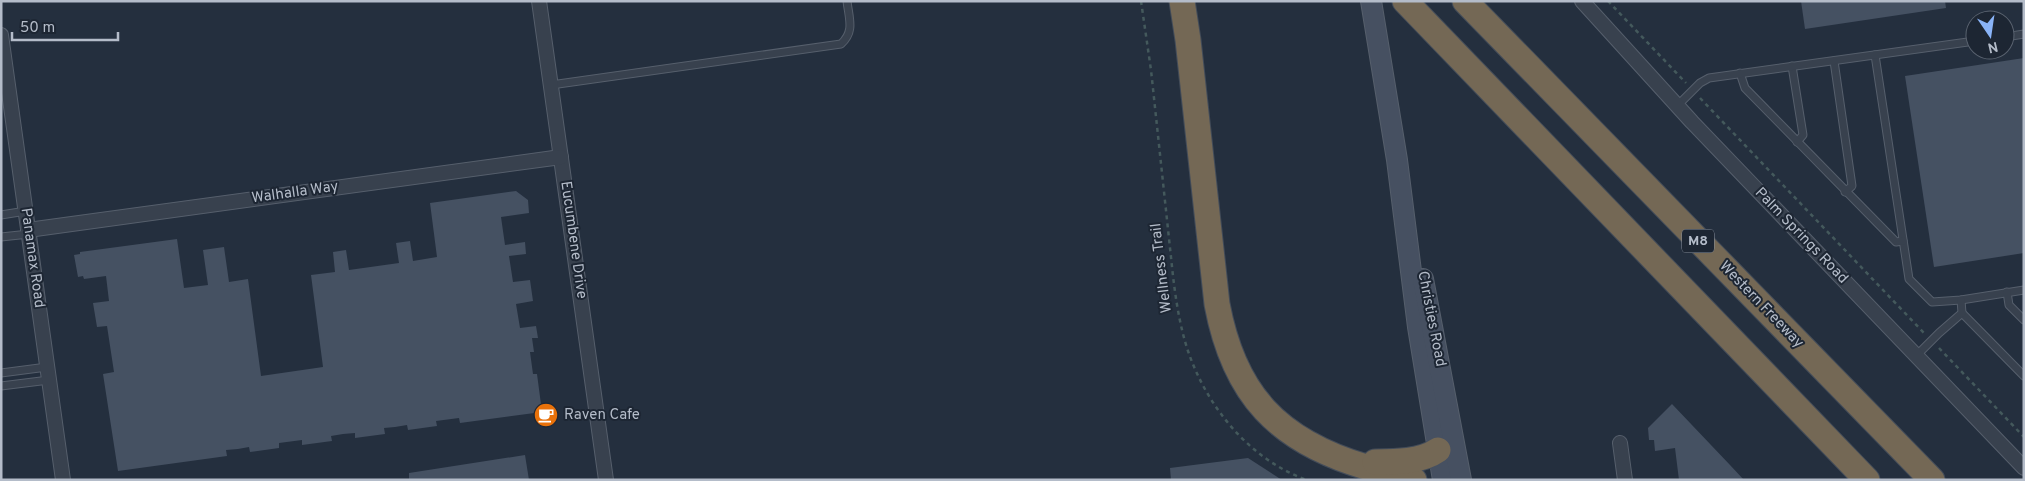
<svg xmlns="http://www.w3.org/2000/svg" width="2025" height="481" font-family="Overpass,sans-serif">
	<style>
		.building { fill: #455162 }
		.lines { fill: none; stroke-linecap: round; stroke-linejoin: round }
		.service-casing { stroke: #565f6c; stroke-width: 9 }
		.minor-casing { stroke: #565f6c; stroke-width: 16 }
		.secondary-casing { stroke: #565f6c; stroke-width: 22 }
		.motorway-casing { stroke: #434c59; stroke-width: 27 }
		.path { stroke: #44595c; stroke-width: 2.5; stroke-dasharray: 4 4; stroke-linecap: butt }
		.service { stroke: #38414e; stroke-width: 7 }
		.minor { stroke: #38414e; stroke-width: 14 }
		.secondary { stroke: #465061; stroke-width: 20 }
		.motorway { stroke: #746855; stroke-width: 25 }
		.labels { text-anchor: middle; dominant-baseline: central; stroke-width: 4; stroke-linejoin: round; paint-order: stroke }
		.shield { fill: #1d2633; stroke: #878f9c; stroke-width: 1 }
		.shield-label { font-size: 14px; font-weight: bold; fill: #b4bcc9 }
		.street-label { font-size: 15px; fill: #b4bcc9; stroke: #1d2633 }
		.poi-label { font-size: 15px; fill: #b4bcc9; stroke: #1d2633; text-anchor: start }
	</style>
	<rect width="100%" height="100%" fill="#242f3e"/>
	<g class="building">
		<polygon points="1801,1 1945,1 1946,8 1805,29"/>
		<polygon points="2024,58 2024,253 1934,267 1905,76"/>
		<polygon points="516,191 528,200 529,213 501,217 505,245 525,242 526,254 509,256 513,282 530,280 533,301 516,304 520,328 536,326 538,338 532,338 534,352 530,352 533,374 537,374 542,412 460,423 459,418 436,421 437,426 408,430 407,425 395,427 384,428 385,434 355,438 355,433 343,434 331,436 332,441 302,445 302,440 279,443 279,448 250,452 249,447 238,449 226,450 227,456 118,471 103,374 114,372 107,326 97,327 93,303 109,301 106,276 84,279 83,276 78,277 74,255 80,254 80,252 177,239 184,288 208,285 203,250 224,247 229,282 248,279 261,376 323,367 311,275 335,272 333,252 346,250 349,270 399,263 396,243 410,241 413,261 437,257 430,203"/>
		<polygon points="1672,404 1730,465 1744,480 1679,480 1675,448 1655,451 1654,440 1649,440 1648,428"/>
		<polygon points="525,455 529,480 409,480 409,473"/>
		<polygon points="1248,458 1282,480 1171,480 1170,468"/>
	</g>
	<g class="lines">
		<g class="service-casing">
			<g id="service">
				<polyline points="2005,37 2024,34"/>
				<polyline points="1875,55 1909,279 1932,302 1961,300 2024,290"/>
				<polyline points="1834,61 1852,186 1845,192"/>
				<polyline points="1792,66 1803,135 1797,142"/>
				<polyline points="1740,73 1745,88 1896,242 1903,241"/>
				<path d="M551,85L841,44C855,31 849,19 847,1"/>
				<polyline points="1677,106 1700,83 1709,78 1975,41"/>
				<polyline points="1,215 26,211"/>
				<polyline points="1,237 29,234"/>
				<polyline points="2007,292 2009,305 2024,320"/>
				<polyline points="1962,313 2024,376"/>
				<polyline points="1916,356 1939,333 1962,313 1961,300"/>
				<polyline points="1,373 47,367"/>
				<polyline points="1,386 49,380"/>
			</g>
		</g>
		<g class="minor-casing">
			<g id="minor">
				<polyline points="539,1 606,480"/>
				<polyline points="1582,1 1692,122 2024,468"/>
				<polyline points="1,35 63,480"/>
				<polyline points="28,230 561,157"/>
				<polyline points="1620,443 1625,480"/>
			</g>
		</g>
		<g class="secondary-casing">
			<g id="secondary">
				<polyline points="1371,1 1397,160 1418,327 1443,480"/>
				<polyline points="1423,279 1461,480"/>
			</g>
		</g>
		<g class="motorway-casing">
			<g id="motorway">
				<path d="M1182,1L1188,40L1217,304C1234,395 1278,441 1366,467C1382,472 1399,475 1414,480"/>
				<polyline points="1405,1 1867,480"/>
				<polyline points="1465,1 1932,480"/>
				<path d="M1375,462C1395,462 1421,462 1438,450"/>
			</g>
		</g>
		<g class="path">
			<path d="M1141,1L1151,70L1173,276C1176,301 1180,327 1188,351C1207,407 1250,460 1307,480"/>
			<polyline points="1608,1 1686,83"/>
			<polyline points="1700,98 1924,333"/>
			<polyline points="1939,348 2024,437"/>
		</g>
		<use href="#service" class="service"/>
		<use href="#minor" class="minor"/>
		<use href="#secondary" class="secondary"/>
		<use href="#motorway" class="motorway"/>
	</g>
	<defs>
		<g id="cafe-disc" transform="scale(1.25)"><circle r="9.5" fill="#e8710a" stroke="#1d2633"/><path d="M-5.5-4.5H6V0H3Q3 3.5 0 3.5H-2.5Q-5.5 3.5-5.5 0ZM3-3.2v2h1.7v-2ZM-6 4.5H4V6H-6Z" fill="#fff"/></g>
	</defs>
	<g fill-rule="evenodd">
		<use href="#cafe-disc" x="546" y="415"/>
	</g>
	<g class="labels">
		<rect class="shield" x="1682" y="229.5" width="32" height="23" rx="4"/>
		<g class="shield-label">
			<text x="1698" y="241">M8</text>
		</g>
		<g class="street-label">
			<text transform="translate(295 193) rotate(-8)">Walhalla Way</text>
			<text transform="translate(1801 236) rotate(46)">Palm Springs Road</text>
			<text transform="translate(573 240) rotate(82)">Eucumbene Drive</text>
			<text transform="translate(32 258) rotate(82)">Panamax Road</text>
			<text transform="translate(1162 268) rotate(-97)">Wellness Trail</text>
			<text transform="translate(1761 305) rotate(46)">Western Freeway</text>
			<text transform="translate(1431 319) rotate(79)">Christies Road</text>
		</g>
		<g class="poi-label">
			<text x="564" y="415">Raven Cafe</text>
		</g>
	</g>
	<rect width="2025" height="481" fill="none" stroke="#b4bcc9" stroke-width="5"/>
	<g transform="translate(1990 35) rotate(167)"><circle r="24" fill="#1d2633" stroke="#59626f"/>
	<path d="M0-4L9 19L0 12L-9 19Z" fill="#8ab4f8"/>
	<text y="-8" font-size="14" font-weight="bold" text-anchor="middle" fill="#b4bcc9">N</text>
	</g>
	<path d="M12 32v8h106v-8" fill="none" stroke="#b4bcc9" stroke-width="2.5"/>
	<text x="20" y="32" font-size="15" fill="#b4bcc9" stroke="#1d2633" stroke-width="4" paint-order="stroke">50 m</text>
</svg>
